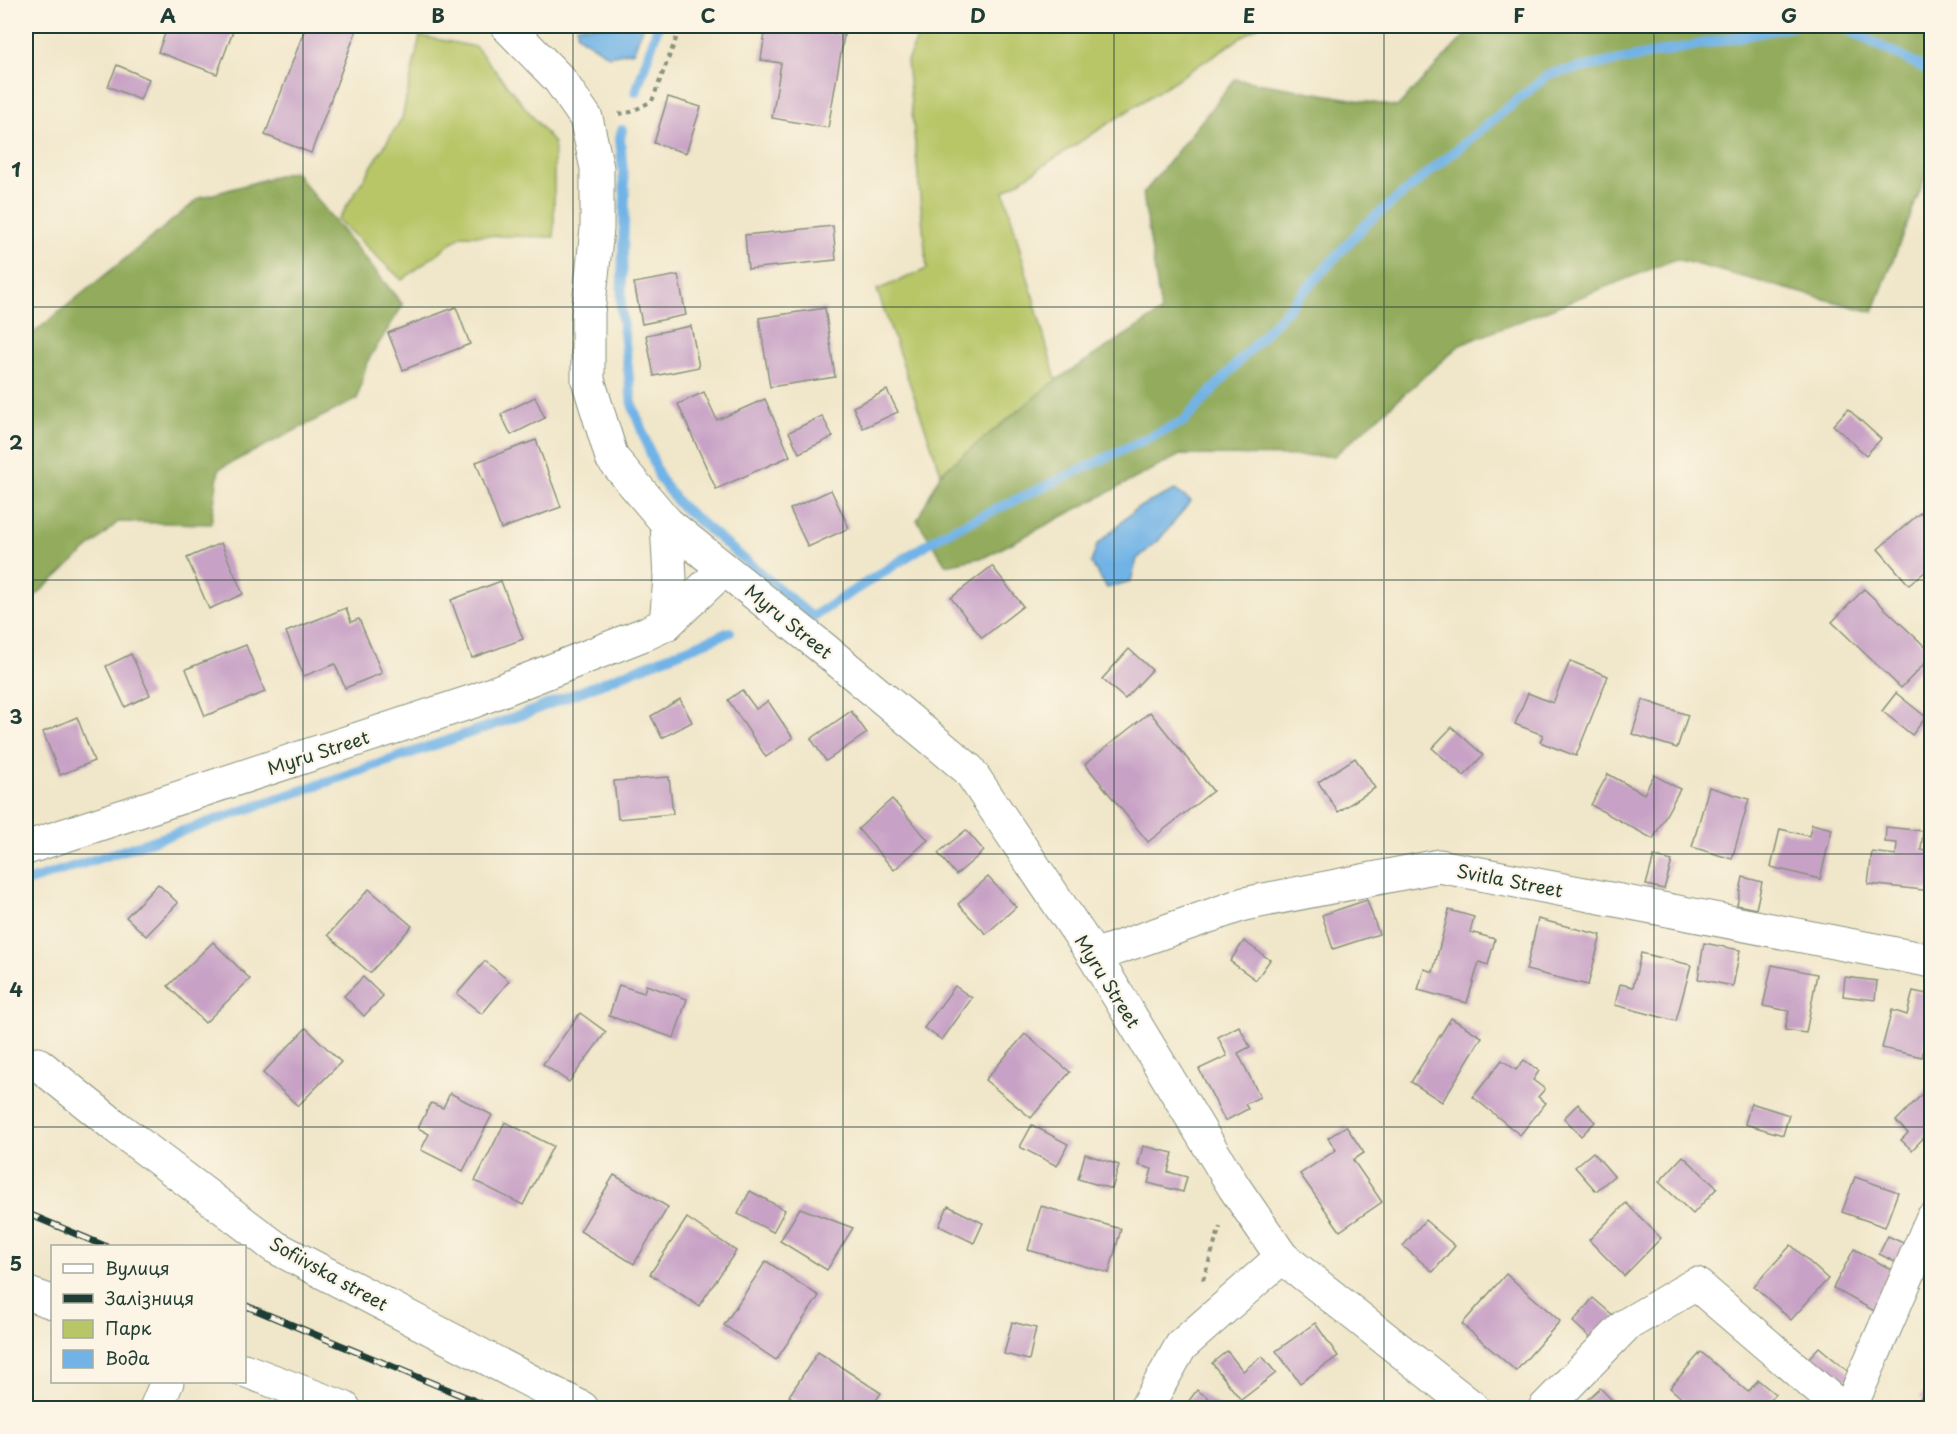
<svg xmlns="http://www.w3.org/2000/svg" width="1957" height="1434" font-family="'Playpen Sans',sans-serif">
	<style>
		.green { fill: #b8c668; stroke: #6c824e; stroke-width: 1.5 }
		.forest { fill: #92ab5c; stroke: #587448; stroke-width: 1.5 }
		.water { fill: #71b3e6; stroke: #48788d; stroke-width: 1.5 }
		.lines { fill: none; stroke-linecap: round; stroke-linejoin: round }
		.stream { stroke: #71b3e6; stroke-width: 10 }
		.building { fill: #c8a2c6 }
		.minor-casing { stroke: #88927e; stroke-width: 35 }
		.path { stroke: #88927e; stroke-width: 4; stroke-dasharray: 4.5 4.5; stroke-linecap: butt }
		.minor { stroke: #fff; stroke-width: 33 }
		.rail-casing { stroke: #1f3d34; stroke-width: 7 }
		.rail { stroke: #fcf5e5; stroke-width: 4.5; stroke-dasharray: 14; stroke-linecap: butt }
		.grid { fill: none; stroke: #1f3d34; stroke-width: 1.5; stroke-opacity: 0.55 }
		.labels { text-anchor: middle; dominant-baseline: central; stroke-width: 4.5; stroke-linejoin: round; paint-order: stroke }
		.street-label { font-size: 18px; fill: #1f3d34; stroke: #fcf5e5 }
		.neatline { fill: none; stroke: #1f3d34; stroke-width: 2 }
		.grid-label { font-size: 20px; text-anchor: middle; font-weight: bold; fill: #1f3d34 }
	</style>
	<rect width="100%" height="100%" fill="#fcf5e5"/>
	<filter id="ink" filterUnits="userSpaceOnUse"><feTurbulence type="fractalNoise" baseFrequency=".0167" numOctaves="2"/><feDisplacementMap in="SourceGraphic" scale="12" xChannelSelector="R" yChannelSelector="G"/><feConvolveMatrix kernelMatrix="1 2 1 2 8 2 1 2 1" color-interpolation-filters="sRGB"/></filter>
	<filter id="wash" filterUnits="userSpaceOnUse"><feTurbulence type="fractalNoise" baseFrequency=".008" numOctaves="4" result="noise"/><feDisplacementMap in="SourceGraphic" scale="24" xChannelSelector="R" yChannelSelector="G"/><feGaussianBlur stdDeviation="1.35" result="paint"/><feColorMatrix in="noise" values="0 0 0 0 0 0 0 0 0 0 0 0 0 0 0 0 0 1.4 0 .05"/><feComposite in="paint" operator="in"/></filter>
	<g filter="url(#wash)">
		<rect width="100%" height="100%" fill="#f0e6c9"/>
		<g class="green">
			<polygon points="923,26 1259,26 1004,191 1056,380 941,473 877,290 927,269 907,61"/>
			<polygon points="420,36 476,47 554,143 554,237 462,235 402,280 338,220 402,118"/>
		</g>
		<g class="forest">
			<polygon points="1474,26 1931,26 1931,162 1873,312 1676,259 1460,345 1334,456 1180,455 985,557 946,565 917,520 941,473 1056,380 1161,312 1143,194 1235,79 1397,107"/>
			<polygon points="294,171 403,305 367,362 357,399 219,469 211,524 118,522 26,604 26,339 200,198"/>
		</g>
		<g class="water">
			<polygon points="577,26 643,26 634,51 609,56 577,35"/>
			<polygon points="1175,490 1191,501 1159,540 1137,559 1131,581 1107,588 1091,563 1097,545 1137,508"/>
		</g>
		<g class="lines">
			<g class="stream">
				<polyline points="1840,26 1932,72"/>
				<polyline points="636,92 658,26"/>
				<polyline points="622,130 620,138 625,195 621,307 632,404 660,479 679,504 812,617 943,534 1184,421 1367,223 1549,74 1794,26"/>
				<polyline points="26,882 195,827 519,716 730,632"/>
			</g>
		</g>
		<g id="blocks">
			<g class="building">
				<polygon points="168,26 235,26 217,74 158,52"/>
				<polygon points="306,26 358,26 311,153 265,135"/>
				<polygon points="766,26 787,26 844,35 828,128 772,118 781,63 761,60"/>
				<polygon points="117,65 149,79 140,100 108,86"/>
				<polygon points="668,97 701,107 686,153 654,143"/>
				<polygon points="833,226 836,260 748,269 745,235"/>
				<polygon points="678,275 686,315 642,324 634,283"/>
				<polygon points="456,307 470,344 403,370 388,333"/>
				<polygon points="825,308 835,377 770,387 759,318"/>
				<polygon points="691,326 699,367 654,376 646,335"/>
				<polygon points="887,390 898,412 863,428 853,407"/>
				<polygon points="704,392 717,420 765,399 790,456 716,489 678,404"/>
				<polygon points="535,397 545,418 511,435 501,414"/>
				<polygon points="1848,409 1881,439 1866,455 1833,425"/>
				<polygon points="822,416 833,437 799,453 789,432"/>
				<polygon points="536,440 561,507 501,529 476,462"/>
				<polygon points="831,490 849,528 808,547 790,509"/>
				<polygon points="1920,513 1932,526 1932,566 1909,585 1878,549"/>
				<polygon points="221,543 243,594 209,609 187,558"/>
				<polygon points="992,566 1023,606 982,638 951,598"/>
				<polygon points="501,581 523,639 472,658 451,600"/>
				<polygon points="1864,589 1932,653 1932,656 1901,688 1832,622"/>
				<polygon points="346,608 351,622 359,619 382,673 345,688 335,664 304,676 286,632"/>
				<polygon points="246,645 265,692 205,716 186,669"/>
				<polygon points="1129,649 1152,670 1125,699 1102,679"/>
				<polygon points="131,654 150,695 125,707 106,666"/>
				<polygon points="1570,661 1608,676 1576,756 1540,742 1543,735 1515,724 1528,693 1553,703"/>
				<polygon points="742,690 756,709 768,701 793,738 766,757 728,700"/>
				<polygon points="1896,693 1926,717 1912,735 1882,711"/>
				<polygon points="680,699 692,722 662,738 651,716"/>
				<polygon points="1643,700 1688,715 1677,748 1632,734"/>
				<polygon points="851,711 867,733 826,761 811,739"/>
				<polygon points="1150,712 1213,791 1148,842 1085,764"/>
				<polygon points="77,717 94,761 60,775 43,732"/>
				<polygon points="1452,727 1483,755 1464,776 1432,748"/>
				<polygon points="1355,758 1375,788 1338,812 1318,782"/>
				<polygon points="1608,774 1644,794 1654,775 1680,789 1653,839 1591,805"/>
				<polygon points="669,777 673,814 618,819 614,781"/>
				<polygon points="1709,787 1749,799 1732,859 1692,847"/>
				<polygon points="892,799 928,840 894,870 858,829"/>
				<polygon points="1812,824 1832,829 1820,879 1771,867 1780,829 1809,836"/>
				<polygon points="1886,827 1923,831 1921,850 1932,852 1932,891 1868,884 1872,852 1896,855 1897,843 1885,842"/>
				<polygon points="966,830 984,851 956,875 938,853"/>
				<polygon points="1654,856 1672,861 1664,889 1646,885"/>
				<polygon points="988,877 1016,907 986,934 958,904"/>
				<polygon points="1743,877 1762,882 1756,909 1737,905"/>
				<polygon points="158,884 178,903 146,936 126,917"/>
				<polygon points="369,889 412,926 370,973 328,935"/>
				<polygon points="1367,900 1379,934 1333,949 1322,915"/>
				<polygon points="1449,910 1474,917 1470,932 1495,939 1488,965 1479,962 1467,1003 1418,990 1424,969 1433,972"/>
				<polygon points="1538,919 1601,935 1588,985 1526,970"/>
				<polygon points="1244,941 1270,960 1256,980 1230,961"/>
				<polygon points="213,942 250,979 205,1023 168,986"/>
				<polygon points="1704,943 1740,950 1733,986 1698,979"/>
				<polygon points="1641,953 1691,965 1676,1021 1615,1005 1620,984 1633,987"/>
				<polygon points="26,957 33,967 26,973"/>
				<polygon points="485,961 509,981 482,1014 457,994"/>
				<polygon points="1772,965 1817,974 1806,1033 1785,1030 1789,1011 1763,1006"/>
				<polygon points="363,977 383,996 364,1016 344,996"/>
				<polygon points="1845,977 1877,981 1875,1000 1843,996"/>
				<polygon points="619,985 644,993 646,985 687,999 674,1038 609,1016"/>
				<polygon points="955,986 972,998 942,1040 924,1028"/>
				<polygon points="1913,991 1932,995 1932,1032 1928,1031 1922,1057 1882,1048 1892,1010 1907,1015"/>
				<polygon points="580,1013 606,1032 569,1082 543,1064"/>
				<polygon points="1451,1018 1482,1037 1442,1102 1411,1082"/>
				<polygon points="1239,1026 1250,1047 1238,1053 1260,1097 1245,1104 1248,1109 1225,1121 1199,1069 1227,1056 1218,1037"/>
				<polygon points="306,1028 341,1062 298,1106 263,1073"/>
				<polygon points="1025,1034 1070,1072 1031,1118 985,1080"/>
				<polygon points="1502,1060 1516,1070 1524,1060 1539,1071 1533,1080 1545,1089 1538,1097 1546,1103 1520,1135 1473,1097"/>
				<polygon points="1932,1084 1932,1129 1912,1150 1901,1140 1908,1133 1896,1121"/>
				<polygon points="450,1093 492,1115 463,1171 421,1150 429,1134 418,1128 431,1103 443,1108"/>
				<polygon points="1751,1103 1789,1115 1783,1135 1745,1124"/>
				<polygon points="1578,1104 1595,1122 1581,1136 1564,1118"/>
				<polygon points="505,1122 553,1146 523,1205 475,1181"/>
				<polygon points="1032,1125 1068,1144 1057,1166 1020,1147"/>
				<polygon points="1346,1126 1364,1153 1353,1160 1382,1202 1340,1231 1300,1174 1336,1150 1328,1138"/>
				<polygon points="1143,1146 1173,1153 1168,1172 1187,1177 1183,1192 1148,1183 1152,1169 1138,1165"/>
				<polygon points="1593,1152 1614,1176 1596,1191 1575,1167"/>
				<polygon points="1085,1154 1119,1165 1112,1189 1078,1179"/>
				<polygon points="1683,1156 1717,1188 1693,1214 1659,1182"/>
				<polygon points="614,1175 668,1207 634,1264 580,1231"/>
				<polygon points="1855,1177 1898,1192 1885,1227 1842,1212"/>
				<polygon points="750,1191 785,1210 773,1232 738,1214"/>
				<polygon points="1626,1203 1661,1238 1624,1276 1589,1240"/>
				<polygon points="948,1206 983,1223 974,1243 939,1226"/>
				<polygon points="1041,1206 1121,1229 1109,1273 1028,1250"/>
				<polygon points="800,1208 853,1228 827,1270 780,1241"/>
				<polygon points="687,1218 736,1251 699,1306 650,1274"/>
				<polygon points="1425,1220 1455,1246 1433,1272 1403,1246"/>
				<polygon points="1888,1236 1912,1247 1903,1266 1879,1254"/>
				<polygon points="1791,1245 1828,1279 1791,1320 1754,1286"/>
				<polygon points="1854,1249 1898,1273 1876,1312 1833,1288"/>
				<polygon points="766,1261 819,1296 776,1360 724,1325"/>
				<polygon points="1506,1274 1560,1321 1516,1371 1462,1324"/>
				<polygon points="1593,1298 1615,1317 1594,1341 1573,1322"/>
				<polygon points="1012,1322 1036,1328 1029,1360 1004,1354"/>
				<polygon points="1315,1323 1338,1356 1300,1383 1276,1351"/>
				<polygon points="1819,1347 1851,1374 1838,1388 1806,1361"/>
				<polygon points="1227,1351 1243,1371 1262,1356 1276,1373 1241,1400 1212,1363"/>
				<polygon points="818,1352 881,1393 871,1408 809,1408 789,1396"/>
				<polygon points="1701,1352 1748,1392 1758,1380 1775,1394 1763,1408 1693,1408 1670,1388"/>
				<polygon points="1932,1383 1932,1408 1927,1408 1930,1405 1920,1398"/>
				<polygon points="1600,1388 1620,1408 1578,1408"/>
				<polygon points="1197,1390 1223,1408 1188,1408 1185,1406"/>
			</g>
		</g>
	</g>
	<g filter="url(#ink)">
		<use href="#blocks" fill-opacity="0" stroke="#88927e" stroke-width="1.5"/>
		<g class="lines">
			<g class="minor-casing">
				<g id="minor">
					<polyline points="507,26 559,79 586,118 597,168 597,229 588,313 588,380 612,458 667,523 824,649 969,770 1094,956 1234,1187 1282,1257 1473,1408"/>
					<polyline points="666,624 670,578 667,523"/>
					<polyline points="26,848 474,701 647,633 666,624 724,569"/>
					<polyline points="1094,956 1244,904 1439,866 1932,961"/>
					<polyline points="38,1064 115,1126 275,1247 582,1408"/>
					<polyline points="26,1293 52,1302"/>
					<polyline points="244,1370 344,1408"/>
					<polyline points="156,1408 167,1382"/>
					<polyline points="1146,1408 1181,1346 1282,1257"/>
					<polyline points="1545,1408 1626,1325 1696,1284 1841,1408"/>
					<polyline points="1850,1408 1932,1219"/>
				</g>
			</g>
			<g class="path">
				<polyline points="619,114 631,112 652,101 681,26"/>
				<polyline points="1203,1280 1220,1227"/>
			</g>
			<use href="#minor" class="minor"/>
			<g class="rail-casing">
				<g id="rail">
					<polyline points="26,1213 105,1246"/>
					<polyline points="244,1305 492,1408"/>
				</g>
			</g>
			<use href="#rail" class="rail"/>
		</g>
	</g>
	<path class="grid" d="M303,26V1408M573,26V1408M843,26V1408M1114,26V1408M1384,26V1408M1654,26V1408M26,307H1932M26,580H1932M26,854H1932M26,1127H1932"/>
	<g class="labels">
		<g class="street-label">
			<text transform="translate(789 621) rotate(39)">Myru Street</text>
			<text transform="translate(318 752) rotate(-18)">Myru Street</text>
			<text transform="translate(1510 880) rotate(11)">Svitla Street</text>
			<text transform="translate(1108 981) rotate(58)">Myru Street</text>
			<text transform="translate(329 1273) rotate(29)">Sofiivska street</text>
		</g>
	</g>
	<rect width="1957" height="1434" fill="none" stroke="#fcf5e5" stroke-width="66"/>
	<rect x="51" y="1245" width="195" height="138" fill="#fcf5e5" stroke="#a4ab9e" stroke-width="1.5"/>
	<rect x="63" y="1264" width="30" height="9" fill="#ffffff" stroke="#a4ab9e" stroke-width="1.5"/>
	<text x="105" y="1275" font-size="18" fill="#1f3d34">Вулиця</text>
	<rect x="63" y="1294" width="30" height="9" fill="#1f3d34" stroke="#a4ab9e" stroke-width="1.5"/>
	<text x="105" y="1305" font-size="18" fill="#1f3d34">Залізниця</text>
	<rect x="63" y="1320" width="30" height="18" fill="#b8c668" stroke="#a4ab9e" stroke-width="1.5"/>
	<text x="105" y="1335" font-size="18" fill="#1f3d34">Парк</text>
	<rect x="63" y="1350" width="30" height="18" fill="#71b3e6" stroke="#a4ab9e" stroke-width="1.5"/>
	<text x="105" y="1365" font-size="18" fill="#1f3d34">Вода</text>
	<rect x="33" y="33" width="1891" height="1368" class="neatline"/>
	<g class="grid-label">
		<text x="168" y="23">A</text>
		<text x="438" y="23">B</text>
		<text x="708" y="23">C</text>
		<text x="978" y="23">D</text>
		<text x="1249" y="23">E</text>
		<text x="1519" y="23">F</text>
		<text x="1789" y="23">G</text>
		<text x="16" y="177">1</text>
		<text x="16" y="450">2</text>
		<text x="16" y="724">3</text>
		<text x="16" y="997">4</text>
		<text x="16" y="1271">5</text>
	</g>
</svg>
